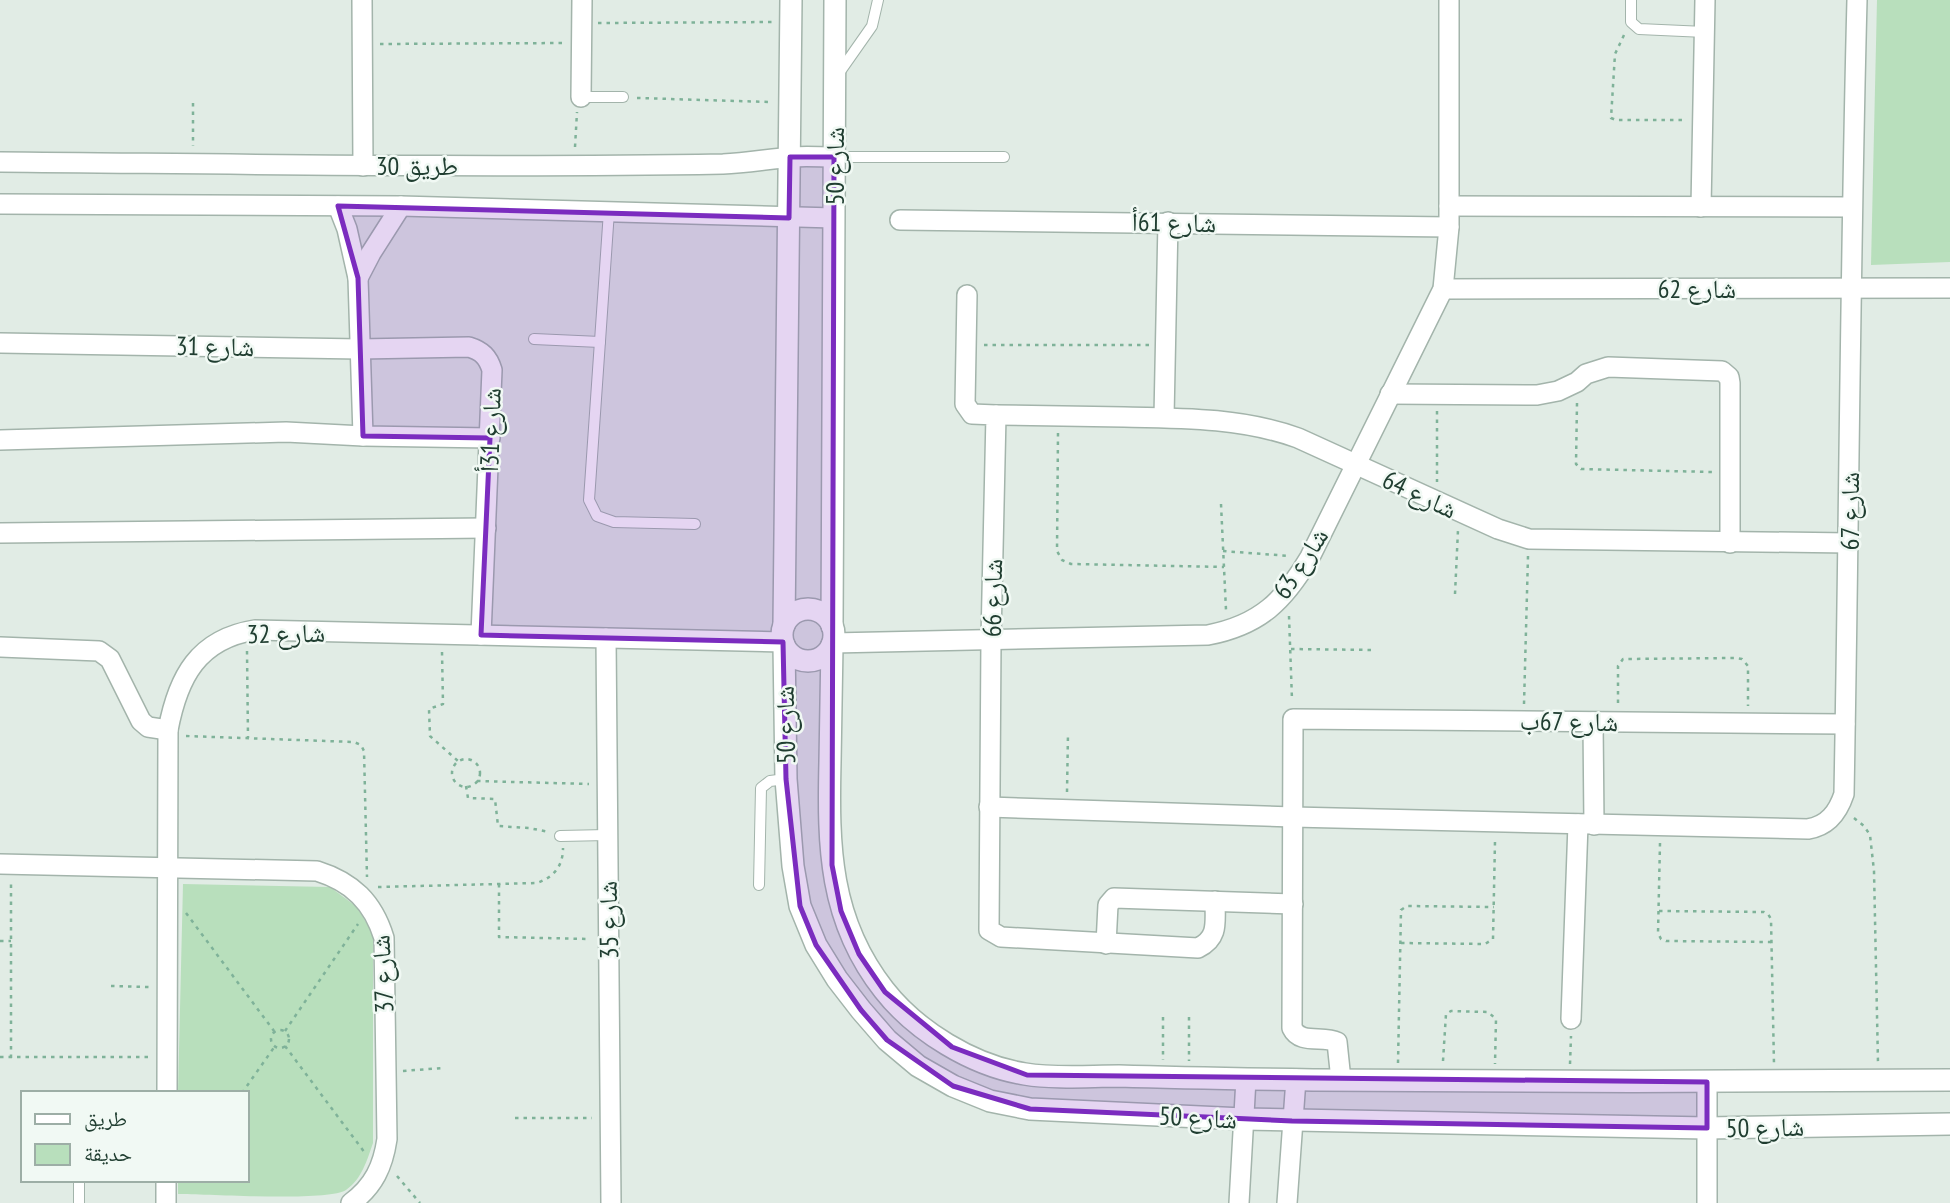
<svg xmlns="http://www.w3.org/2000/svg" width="1950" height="1203" font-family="'PT Sans Narrow','Noto Naskh Arabic',sans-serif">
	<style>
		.green { fill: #b8dfbc }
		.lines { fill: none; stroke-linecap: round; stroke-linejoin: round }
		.service-casing { stroke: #a3b4ab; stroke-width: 12 }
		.minor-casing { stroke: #a3b4ab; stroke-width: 22 }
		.tertiary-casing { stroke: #a3b4ab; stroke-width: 24 }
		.path { stroke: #7fb299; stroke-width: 2.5; stroke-dasharray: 3.5 5; stroke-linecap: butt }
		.service { stroke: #fff; stroke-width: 10 }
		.minor { stroke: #fff; stroke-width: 19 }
		.tertiary { stroke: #fff; stroke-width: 21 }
		.marked { fill: #7b2cbf; fill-opacity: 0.2; stroke: #7b2cbf; stroke-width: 5; stroke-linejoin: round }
		.labels { text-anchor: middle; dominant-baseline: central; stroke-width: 5; stroke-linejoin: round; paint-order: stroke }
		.street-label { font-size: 26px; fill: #203e31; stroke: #f1f9f4 }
	</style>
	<rect width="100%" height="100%" fill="#e1ece5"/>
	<g class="green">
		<polygon points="1877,0 1950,0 1950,262 1871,265"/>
		<path d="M183,884L330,887L357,907L373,934V1143C367,1160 362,1179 346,1190C328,1202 207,1194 178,1194V1180H247V1093H178Z"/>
	</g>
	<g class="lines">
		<g class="service-casing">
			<g id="service">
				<polyline points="1631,0 1631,22 1639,29 1705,32"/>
				<polyline points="839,73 872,26 878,0"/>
				<polyline points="581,97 623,97"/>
				<polyline points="834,157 1004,157"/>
				<polyline points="609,211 589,500 597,516 614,522 695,524"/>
				<polyline points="534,339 600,342"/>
				<polyline points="560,836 607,835"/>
				<polyline points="759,885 761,788 770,781 786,779"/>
				<polyline points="79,1203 79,1180"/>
			</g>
		</g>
		<g class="minor-casing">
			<g id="minor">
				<polyline points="362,0 363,166"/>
				<polyline points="581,97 582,0"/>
				<path d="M0,162C241,164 482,168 723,164C746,163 769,159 792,157C806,156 820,157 834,157"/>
				<polyline points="0,204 401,206 834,218"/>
				<polyline points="338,206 347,229 358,278 363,436"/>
				<polyline points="1449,206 1852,207"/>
				<polyline points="1701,207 1705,0"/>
				<polyline points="900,220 1449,227"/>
				<polyline points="358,278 371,253 401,206"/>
				<polyline points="1443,289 1950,288"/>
				<path d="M967,295L965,404L972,414L996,415L991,639L989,930L1001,937L1198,948C1219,938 1215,922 1215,901"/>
				<path d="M0,343L360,349L469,347C482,351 488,357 492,370L481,635"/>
				<polyline points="1390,394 1537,395 1558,391 1577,382 1586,374 1608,367 1722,371 1729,377 1730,383 1730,543"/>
				<path d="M996,415C1039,416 1082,416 1124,417C1183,418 1243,418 1298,438L1498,529L1529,539L1849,543"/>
				<polyline points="1164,417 1168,222"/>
				<polyline points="0,440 286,432 363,436 490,438"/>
				<polyline points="0,533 486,528"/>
				<polyline points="606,638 611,1203"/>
				<path d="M833,643L1208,635C1260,625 1284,601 1310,557L1443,289L1449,227V0"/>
				<polyline points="0,647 99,651 110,659 141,721 148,727 168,730"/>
				<polyline points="1593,722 1594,825"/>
				<path d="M989,807L1293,817L1808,829C1828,826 1838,812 1844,794C1849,529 1850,265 1857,0"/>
				<path d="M0,864L317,871C352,882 373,902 384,938L387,1139C383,1166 374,1186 351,1203"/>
				<polyline points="1106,944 1108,905 1114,898 1293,904"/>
				<polyline points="1571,1019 1578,824"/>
				<path d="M1341,1080L1337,1042C1323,1035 1300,1045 1292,1028L1293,719L1845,724"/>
				<path d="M167,1093L168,730C178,677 198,639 255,630L783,642"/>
				<polyline points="166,1203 166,1180"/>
				<polyline points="1239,1203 1246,1079"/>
				<polyline points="1287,1203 1296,1079"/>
				<polyline points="1707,1203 1707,1082"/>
			</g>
		</g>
		<g class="tertiary-casing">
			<g id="tertiary">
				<circle cx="808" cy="635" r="26"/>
				<polyline points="784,625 791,0"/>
				<polyline points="832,626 835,0"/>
				<polyline points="784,645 786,779 793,866 800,906 816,945 837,979 861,1010 887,1040 918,1066 953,1086 990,1101 1030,1109 1243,1119 1707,1128 1950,1124"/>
				<path d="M832,645C831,684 831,723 830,762C828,846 829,920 884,990C916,1031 973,1066 1025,1074C1055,1079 1089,1076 1119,1076C1185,1078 1251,1079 1316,1080C1527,1082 1739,1082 1950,1080"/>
			</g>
		</g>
		<g class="path">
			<polyline points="598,23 774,22"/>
			<polyline points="1624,35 1615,54 1611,118 1616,120 1686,120"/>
			<polyline points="380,44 565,43"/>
			<polyline points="637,98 770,102"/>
			<polyline points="193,103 193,146"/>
			<polyline points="575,147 577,112"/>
			<polyline points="984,345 1149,345"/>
			<polyline points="1577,403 1576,464 1581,469 1712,472"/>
			<polyline points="1437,411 1437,482"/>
			<polyline points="1058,433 1057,551 1062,560 1071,564 1224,567"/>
			<polyline points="1221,504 1226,610"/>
			<polyline points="1223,551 1290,556"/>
			<polyline points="1455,594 1458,530"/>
			<polyline points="1289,616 1292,700"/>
			<polyline points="1291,649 1374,650"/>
			<polyline points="247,651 248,738"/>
			<polyline points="442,652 443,704 429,709 430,736 458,761"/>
			<polyline points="1618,703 1618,666 1623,659 1736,658 1742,659 1748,666 1748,706"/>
			<polyline points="1524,704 1528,556"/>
			<polyline points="186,736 354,742 361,745 364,751 367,877"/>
			<circle cx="466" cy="773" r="14"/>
			<polyline points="477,781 589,784"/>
			<polyline points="466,786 468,798 495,799 498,826 529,828 549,832"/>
			<polyline points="1067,792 1068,733"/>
			<polyline points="1854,818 1864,826 1870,835 1874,871 1878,1063"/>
			<polyline points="1660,843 1658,933 1661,939 1666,941 1771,942"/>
			<polyline points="499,884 499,937 590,939"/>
			<path d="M378,887L537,883C554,877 563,866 563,848"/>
			<polyline points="1659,911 1764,912 1768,914 1771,919 1774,1064"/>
			<polyline points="186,913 274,1031"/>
			<polyline points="0,941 11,941"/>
			<polyline points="1401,943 1485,944 1493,939 1495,841"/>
			<polyline points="111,986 149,987"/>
			<polyline points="1163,1017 1163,1060"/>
			<polyline points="1189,1017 1189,1061"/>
			<circle cx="280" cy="1039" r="9"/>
			<polyline points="285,1031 358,924"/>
			<polyline points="285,1046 365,1153"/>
			<polyline points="0,1057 151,1057"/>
			<polyline points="11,1058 11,882"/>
			<polyline points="1443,1061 1446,1014 1451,1011 1488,1012 1496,1019 1495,1064"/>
			<polyline points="1398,1063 1401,910 1407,906 1494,907"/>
			<polyline points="1570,1064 1571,1036"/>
			<polyline points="403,1071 443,1068"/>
			<polyline points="242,1093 275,1046"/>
			<polyline points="515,1118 592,1118"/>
			<polyline points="397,1176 420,1203"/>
		</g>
		<use href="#service" class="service"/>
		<use href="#minor" class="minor"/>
		<use href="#tertiary" class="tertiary"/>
	</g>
	<path class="marked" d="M790,157H834L832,865L841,911L859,954L885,992L952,1047L1027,1075L1707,1082V1128L1292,1121L1030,1109L953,1086L887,1040L861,1010L816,945L800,906L786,779L783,642L481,635L490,438L363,436L358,278L338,206L789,218Z"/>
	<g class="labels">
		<g class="street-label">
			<text x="417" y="165">طريق 30</text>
			<text transform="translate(834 166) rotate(-90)">شارع 50</text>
			<text transform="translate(1174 222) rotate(1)">شارع 61أ</text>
			<text x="1697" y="288">شارع 62</text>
			<text transform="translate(215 346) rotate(1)">شارع 31</text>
			<text transform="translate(490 430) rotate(-88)">شارع 31أ</text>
			<text transform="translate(1420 494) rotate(25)">شارع 64</text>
			<text transform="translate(1849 511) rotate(-90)">شارع 67</text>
			<text transform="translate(1300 563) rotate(-57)">شارع 63</text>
			<text transform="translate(992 598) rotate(-89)">شارع 66</text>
			<text transform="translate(286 633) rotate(-1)">شارع 32</text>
			<text transform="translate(1569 721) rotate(1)">شارع 67ب</text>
			<text transform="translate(785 725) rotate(-91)">شارع 50</text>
			<text transform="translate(608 920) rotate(-91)">شارع 35</text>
			<text transform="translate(382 974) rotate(-93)">شارع 37</text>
			<text transform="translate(1198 1117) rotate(3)">شارع 50</text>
			<text transform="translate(1765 1127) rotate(-1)">شارع 50</text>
		</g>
	</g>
	<rect x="21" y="1091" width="228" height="91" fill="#f1f9f4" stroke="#9daea6" stroke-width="2"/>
	<rect x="35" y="1114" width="35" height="10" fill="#ffffff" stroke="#9daea6" stroke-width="2"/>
	<text x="84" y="1126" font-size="21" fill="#203e31">طريق</text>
	<rect x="35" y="1144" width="35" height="21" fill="#b8dfbc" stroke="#9daea6" stroke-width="2"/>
	<text x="84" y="1161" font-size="21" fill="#203e31">حديقة</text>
</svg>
